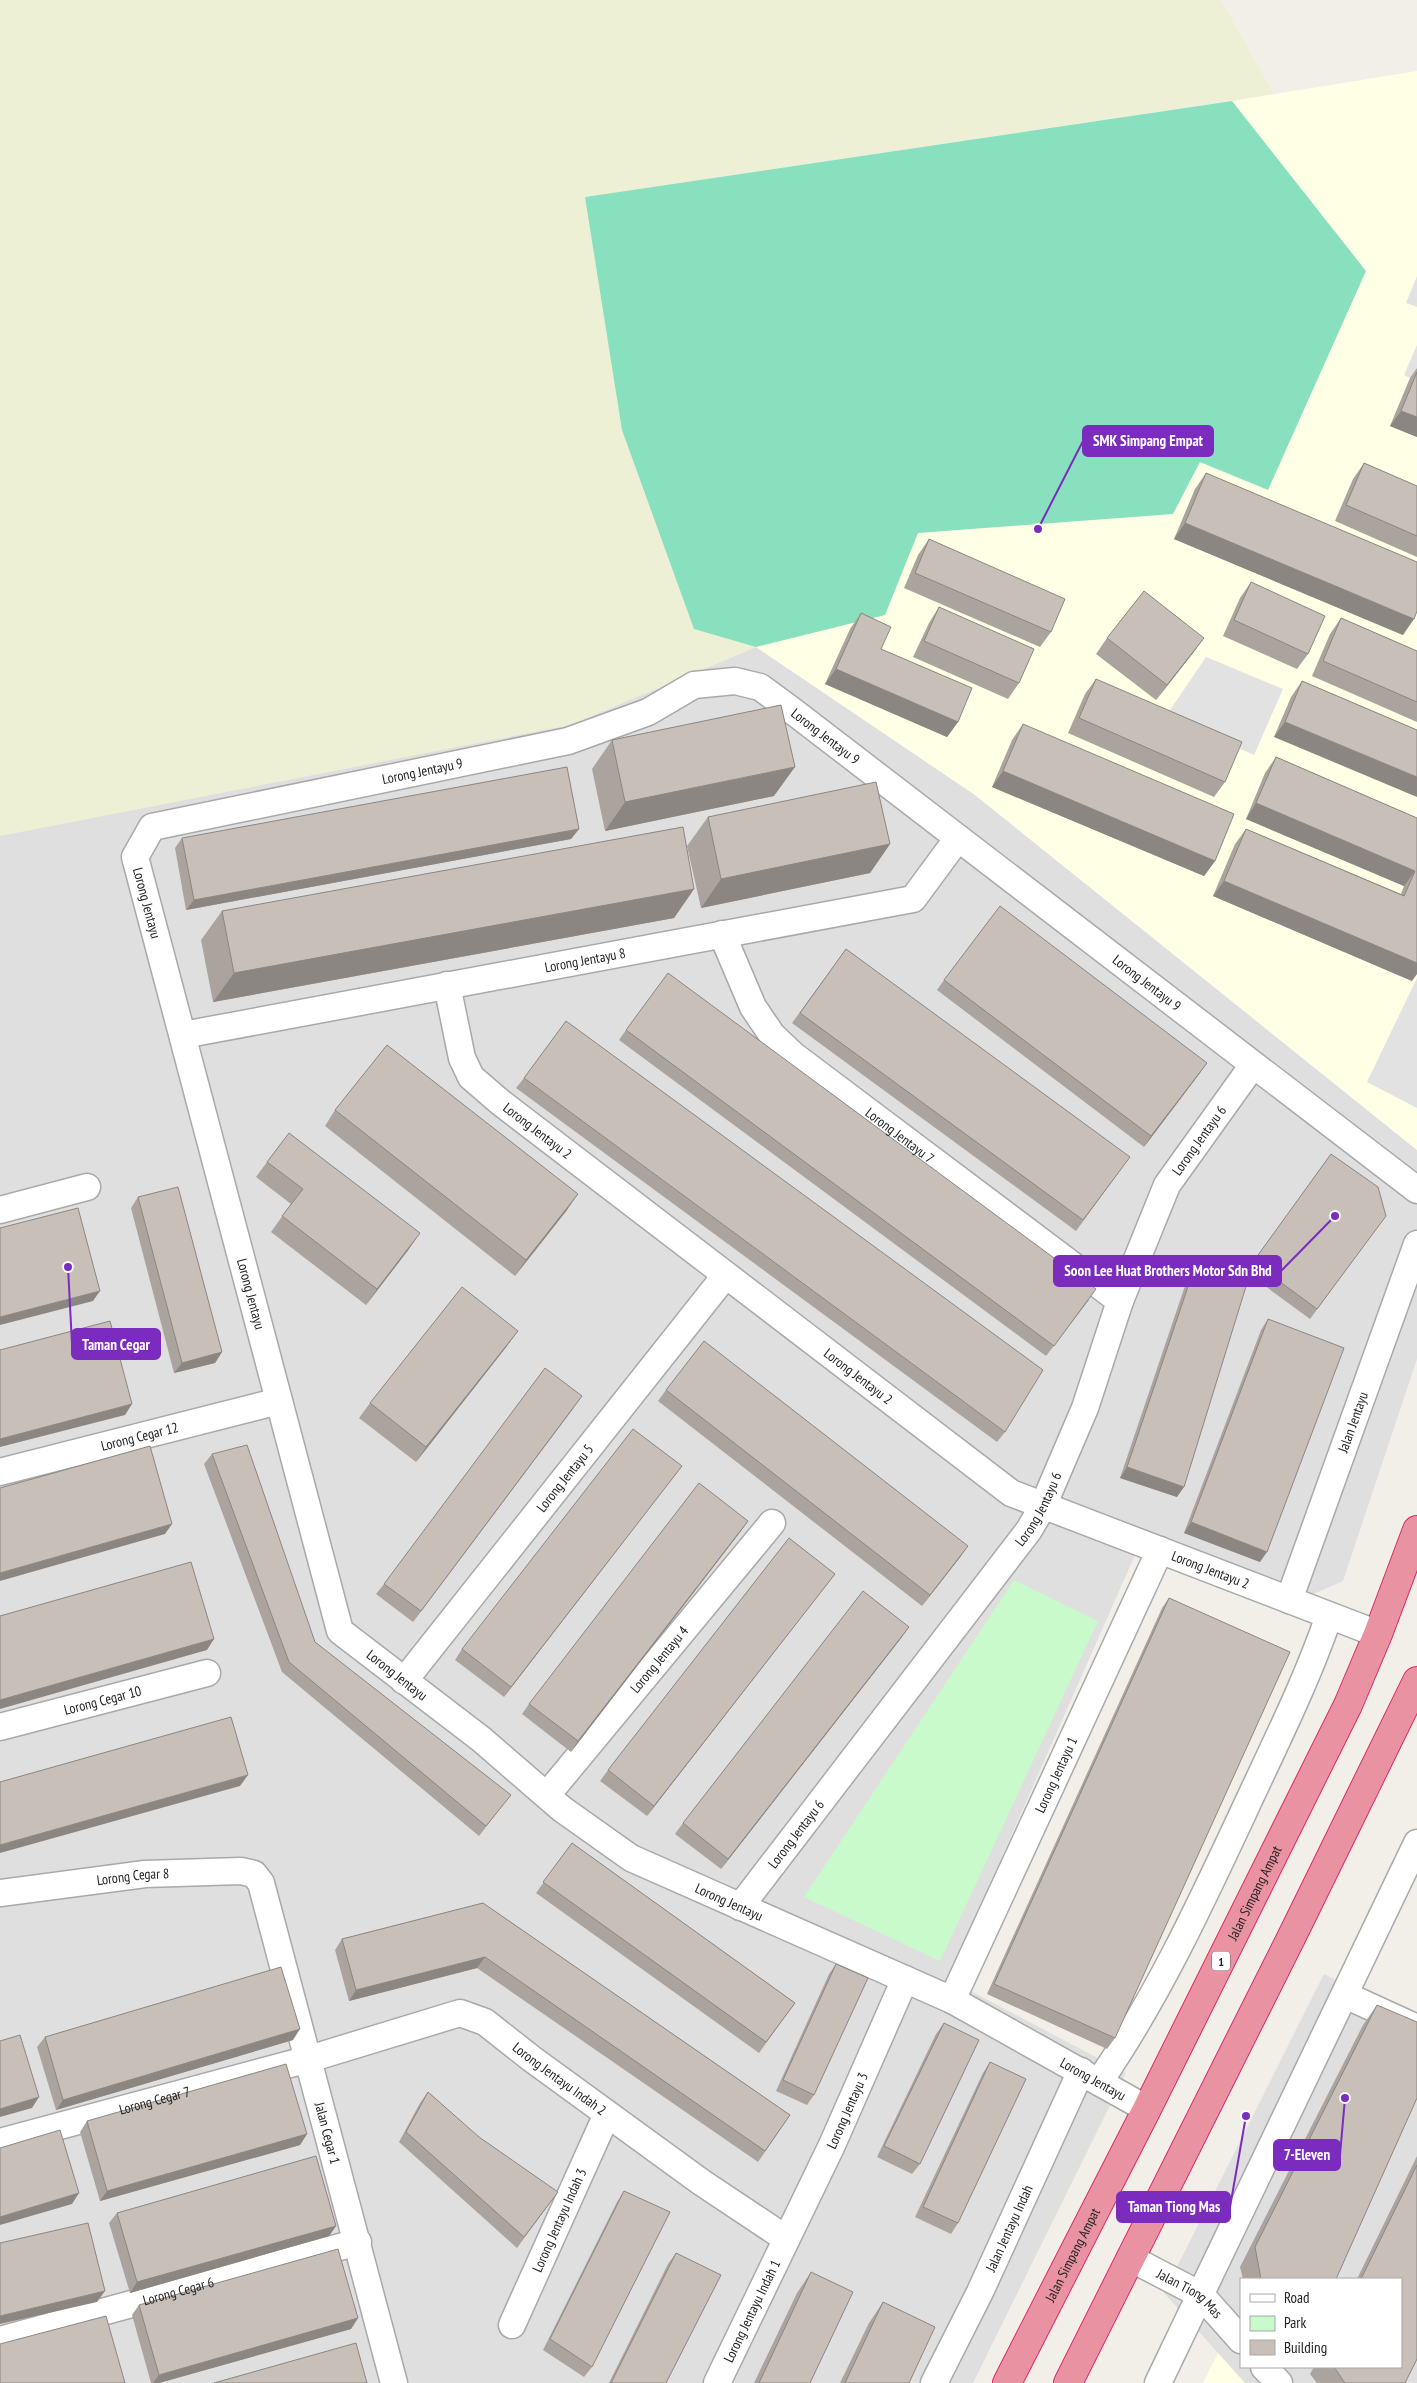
<svg xmlns="http://www.w3.org/2000/svg" width="1417" height="2383" font-family="'PT Sans Narrow',sans-serif">
	<style>
		.residential { fill: #e0dfdf; fill-rule: evenodd }
		.education { fill: #ffffe5 }
		.farmland { fill: #eef0d5 }
		.park { fill: #c8facc }
		.pitch { fill: #88e0be }
		.parking { fill: #e2e2e2 }
		.lines { fill: none; stroke-linecap: round; stroke-linejoin: round }
		.street-casing { stroke: #a9a9a9; stroke-width: 29 }
		.highway-casing { stroke: #dc2a67; stroke-width: 30 }
		.street { stroke: #fff; stroke-width: 26 }
		.highway { stroke: #e892a2; stroke-width: 28 }
		.wall { fill: #aba49e }
		.shaded-wall { fill: #8b8681 }
		.building { fill: #c7bfb8; stroke: #8b8681 }
		.labels { text-anchor: middle; dominant-baseline: central; stroke-width: 5; stroke-linejoin: round; paint-order: stroke }
		.shield { fill: #fff; stroke: #646464; stroke-width: 1 }
		.shield-label { font-size: 12px; font-weight: bold; fill: #222 }
		.street-label { font-size: 14px; fill: #222; stroke: #fff }
		.leader { fill: none; stroke: #7b2cbf; stroke-width: 2 }
		.callout-dot { fill: #7b2cbf; stroke: #fff; stroke-width: 2 }
		.callout { fill: #7b2cbf; stroke: #7b2cbf; stroke-width: 2 }
		.callout-label { font-size: 15px; text-anchor: middle; font-weight: bold; fill: #fff }
	</style>
	<rect width="100%" height="100%" fill="#f2efe9"/>
	<g class="residential">
		<polygon points="756,647 975,795 1417,1150 1417,1359 1343,1581 1302,1599 1146,1530 948,1979 1126,2073 973,2383 0,2383 0,831 570,725"/>
		<path d="M1324,1974L1417,2018V2383H1245L1164,2293ZM1241,2279H1401V2367H1241Z"/>
	</g>
	<g class="education">
		<polygon points="1417,71 1417,1150 975,795 756,647 694,629 585,197 1232,101"/>
		<polygon points="1218,2353 1245,2383 1203,2383"/>
	</g>
	<polygon class="farmland" points="0,0 1221,0 1274,94 585,197 694,629 756,647 570,725 0,836"/>
	<polygon class="park" points="1014,1580 1098,1621 940,1961 804,1897"/>
	<polygon class="pitch" points="1232,101 1366,271 1268,490 1200,462 1173,514 918,533 885,615 756,647 694,629 622,430 585,197"/>
	<g class="parking">
		<polygon points="1417,276 1417,307 1406,303"/>
		<polygon points="1417,345 1417,381 1404,375"/>
		<polygon points="1206,657 1283,689 1254,755 1166,716"/>
		<polygon points="1417,978 1417,1108 1367,1082"/>
	</g>
	<g class="lines">
		<g class="street-casing">
			<g id="street">
				<path id="s1" d="M722,934L753,1007L772,1035L793,1055L1120,1301"/>
				<path id="s2" d="M447,985L462,1058L471,1077L500,1102L1011,1493L1378,1634"/>
				<path id="s3" d="M183,1035L913,899L958,838"/>
				<polyline points="0,1210 87,1187"/>
				<path id="s4" d="M0,1472L279,1401"/>
				<path id="s5" d="M1289,1600L1417,1244"/>
				<path id="s6" d="M404,1681L725,1276"/>
				<path id="s7" d="M0,1727L207,1673"/>
				<path id="s8" d="M547,1795L772,1523"/>
				<path id="s9" d="M0,1893L145,1874L241,1871L254,1874L261,1883L394,2383"/>
				<path id="s10" d="M740,1907L1029,1530L1043,1506L1085,1408L1120,1301L1167,1185L1253,1065"/>
				<polyline points="1345,1995 1417,2028"/>
				<path id="s11" d="M952,2000L1160,1550"/>
				<path d="M1099,2082C1157,1998 1201,1903 1244,1811C1274,1746 1306,1683 1329,1616"/>
				<path id="s12" d="M1147,2109L952,2000L631,1858L562,1809L481,1739L340,1631L135,857L152,827L568,741L648,712L694,685L735,681L760,687L790,709L1417,1190"/>
				<path id="s13" d="M0,2142L309,2059L460,2013L485,2022L532,2059L701,2182L785,2238"/>
				<path id="s14" d="M1130,2258L1201,2295L1241,2340"/>
				<path id="s15" d="M512,2325L607,2114"/>
				<path id="s16" d="M0,2340L358,2242"/>
				<polyline points="1264,2367 1279,2383"/>
				<path id="s17" d="M717,2383L832,2145L905,1979"/>
				<path id="s18" d="M934,2383L980,2292L1081,2071"/>
				<polyline points="1158,2383 1417,1843"/>
			</g>
		</g>
		<g class="highway-casing">
			<g id="highway">
				<path id="s19" d="M1007,2383L1147,2109L1348,1705L1378,1634L1417,1530"/>
				<polyline points="1068,2383 1294,1932 1417,1681"/>
			</g>
		</g>
		<use href="#street" class="street"/>
		<use href="#highway" class="highway"/>
	</g>
	<g class="wall">
		<polygon points="1417,368 1417,437 1390,426 1410,378"/>
		<polygon points="1364,463 1417,486 1417,557 1335,521 1353,479"/>
		<polygon points="1206,473 1403,635 1174,539 1195,489"/>
		<polygon points="929,539 1051,632 1040,647 904,588 918,555"/>
		<polygon points="1251,582 1308,654 1297,669 1223,636 1240,598"/>
		<polygon points="939,607 1019,683 1008,699 913,657 929,623"/>
		<polygon points="861,613 881,649 958,722 947,737 825,684 850,629"/>
		<polygon points="1341,618 1417,651 1417,722 1312,676 1330,634"/>
		<polygon points="1107,638 1204,638 1193,653 1156,700 1096,654"/>
		<polygon points="1096,679 1225,782 1214,797 1068,733 1085,694"/>
		<polygon points="1302,681 1417,730 1274,737 1291,697"/>
		<polygon points="1023,724 1215,861 1204,876 992,787 1012,740"/>
		<polygon points="612,740 774,796 605,831 592,769"/>
		<polygon points="1276,757 1417,818 1412,981 1213,896 1235,844 1246,829 1401,894 1404,886 1246,819 1265,773"/>
		<polygon points="708,817 890,844 870,873 701,908 687,846"/>
		<polygon points="579,829 571,839 186,910 175,848 182,838"/>
		<polygon points="694,889 674,918 213,1002 201,940 222,911"/>
		<polygon points="846,949 1122,1168 1076,1231 792,1023"/>
		<polygon points="944,980 1200,1073 1144,1147 937,990"/>
		<polygon points="626,1030 1089,1300 1046,1356 619,1040"/>
		<polygon points="524,1078 1005,1432 997,1442 516,1088"/>
		<polygon points="335,1110 567,1210 515,1276 325,1126"/>
		<polygon points="1331,1154 1378,1226 1310,1319 1246,1272"/>
		<polygon points="267,1162 409,1249 366,1305 271,1232 291,1204 256,1177"/>
		<polygon points="138,1197 222,1352 215,1363 174,1373 131,1208"/>
		<polygon points="1196,1263 1177,1497 1120,1478 1189,1274"/>
		<polygon points="1268,1319 1260,1562 1184,1533 1261,1330"/>
		<polygon points="507,1346 416,1462 359,1418 370,1403"/>
		<polygon points="666,1390 961,1556 922,1606 658,1401"/>
		<polygon points="575,1406 413,1622 376,1594 384,1584"/>
		<polygon points="212,1454 315,1642 503,1805 479,1836 282,1672 204,1464"/>
		<polygon points="674,1476 504,1697 455,1660 462,1649"/>
		<polygon points="741,1531 571,1752 522,1714 529,1704"/>
		<polygon points="835,1574 827,1584 647,1816 600,1781 608,1770"/>
		<polygon points="1169,1598 1115,2038 1107,2049 987,1994 1162,1608"/>
		<polygon points="902,1637 721,1869 675,1834 683,1823"/>
		<polygon points="572,1843 795,2003 759,2053 536,1893"/>
		<polygon points="483,1903 790,2115 758,2162 477,1968 349,2001 335,1950 342,1939"/>
		<polygon points="836,1964 814,2095 807,2105 776,2091 829,1974"/>
		<polygon points="1377,2005 1336,2279 1243,2279 1240,2267 1363,2025"/>
		<polygon points="944,2023 920,2164 912,2174 877,2157 936,2034"/>
		<polygon points="45,2037 293,2040 56,2110 37,2047"/>
		<polygon points="990,2062 958,2223 951,2234 915,2217 983,2073"/>
		<polygon points="428,2092 550,2203 517,2248 399,2142 420,2103"/>
		<polygon points="87,2121 307,2134 300,2145 100,2201 80,2132"/>
		<polygon points="1417,2156 1417,2359 1405,2383 1317,2383 1310,2374 1314,2367 1401,2367 1401,2279 1357,2279"/>
		<polygon points="624,2191 592,2367 584,2377 543,2350 617,2202"/>
		<polygon points="117,2213 336,2226 329,2236 130,2293 109,2223"/>
		<polygon points="676,2253 666,2383 609,2383 668,2264"/>
		<polygon points="811,2272 810,2383 754,2383 797,2293"/>
		<polygon points="883,2302 909,2383 840,2383 869,2323"/>
		<polygon points="139,2305 358,2318 351,2329 159,2383 151,2383 132,2315"/>
	</g>
	<g class="shaded-wall">
		<polygon points="1401,411 1417,417 1417,437 1390,426"/>
		<polygon points="1185,523 1414,619 1403,635 1174,539"/>
		<polygon points="1204,638 1193,653 1156,700 1167,685"/>
		<polygon points="836,669 958,722 947,737 825,684"/>
		<polygon points="1285,722 1417,777 1417,797 1274,737"/>
		<polygon points="795,767 774,796 605,831 625,802"/>
		<polygon points="1003,771 1215,861 1204,876 992,787"/>
		<polygon points="1256,803 1415,871 1404,886 1246,819"/>
		<polygon points="579,829 571,839 186,910 194,900"/>
		<polygon points="890,844 870,873 701,908 721,879"/>
		<polygon points="1224,881 1417,963 1417,974 1412,981 1213,896"/>
		<polygon points="694,889 674,918 213,1002 234,973"/>
		<polygon points="1207,1063 1200,1073 1144,1147 1151,1136"/>
		<polygon points="578,1194 567,1210 515,1276 526,1260"/>
		<polygon points="420,1233 409,1249 366,1305 377,1289"/>
		<polygon points="100,1291 93,1301 0,1325 0,1317"/>
		<polygon points="518,1331 507,1346 416,1462 426,1447"/>
		<polygon points="222,1352 215,1363 174,1373 182,1363"/>
		<polygon points="582,1396 575,1406 413,1622 421,1611"/>
		<polygon points="132,1404 125,1415 0,1447 0,1439"/>
		<polygon points="682,1466 674,1476 504,1697 511,1687"/>
		<polygon points="1127,1467 1184,1487 1177,1497 1120,1478"/>
		<polygon points="748,1521 741,1531 571,1752 578,1741"/>
		<polygon points="1191,1522 1267,1552 1260,1562 1184,1533"/>
		<polygon points="172,1524 165,1534 0,1581 0,1573"/>
		<polygon points="968,1546 961,1556 922,1606 930,1595"/>
		<polygon points="835,1574 827,1584 647,1816 654,1806"/>
		<polygon points="909,1627 902,1637 721,1869 728,1859"/>
		<polygon points="214,1639 207,1650 0,1709 0,1700"/>
		<polygon points="248,1775 240,1786 0,1853 0,1845"/>
		<polygon points="485,1957 477,1968 349,2001 356,1990"/>
		<polygon points="300,2029 293,2040 56,2110 63,2100"/>
		<polygon points="39,2097 32,2108 0,2117 0,2109"/>
		<polygon points="307,2134 300,2145 100,2201 107,2191"/>
		<polygon points="79,2193 72,2204 0,2225 0,2217"/>
		<polygon points="336,2226 329,2236 130,2293 137,2282"/>
		<polygon points="105,2291 97,2302 0,2324 0,2316"/>
		<polygon points="358,2318 351,2329 159,2383 153,2383 159,2375"/>
	</g>
	<g class="building">
		<polygon points="1417,372 1417,417 1401,411"/>
		<polygon points="1364,463 1417,486 1417,536 1346,505"/>
		<polygon points="1206,473 1417,562 1417,611 1414,619 1185,523"/>
		<polygon points="929,539 1065,599 1051,632 915,573"/>
		<polygon points="1251,582 1325,616 1308,654 1234,620"/>
		<polygon points="1144,591 1204,638 1167,685 1107,638"/>
		<polygon points="939,607 1034,649 1019,683 924,641"/>
		<polygon points="861,613 891,627 881,649 972,688 958,722 836,669"/>
		<polygon points="1341,618 1417,651 1417,702 1323,661"/>
		<polygon points="1096,679 1242,742 1225,782 1079,718"/>
		<polygon points="1302,681 1417,730 1417,777 1285,722"/>
		<polygon points="781,705 795,767 625,802 612,740"/>
		<polygon points="1023,724 1234,814 1215,861 1003,771"/>
		<polygon points="1276,757 1417,818 1417,963 1224,881 1246,829 1404,896 1415,871 1256,803"/>
		<polygon points="567,767 579,829 194,900 182,838"/>
		<polygon points="876,782 890,844 721,879 708,817"/>
		<polygon points="683,827 694,889 234,973 222,911"/>
		<polygon points="1000,906 1207,1063 1151,1136 944,980"/>
		<polygon points="846,949 1130,1157 1083,1220 800,1013"/>
		<polygon points="668,973 1096,1289 1054,1346 626,1030"/>
		<polygon points="566,1021 1043,1370 1005,1432 524,1078"/>
		<polygon points="387,1045 578,1194 526,1260 335,1110"/>
		<polygon points="289,1133 420,1233 377,1289 282,1216 303,1189 267,1162"/>
		<polygon points="1331,1154 1378,1187 1386,1216 1317,1309 1253,1262"/>
		<polygon points="178,1187 222,1352 182,1363 138,1197"/>
		<polygon points="78,1208 100,1291 0,1317 0,1228"/>
		<polygon points="1196,1263 1248,1280 1184,1487 1127,1467"/>
		<polygon points="462,1287 518,1331 426,1447 370,1403"/>
		<polygon points="1268,1319 1344,1348 1267,1552 1191,1522"/>
		<polygon points="110,1321 132,1404 0,1439 0,1350"/>
		<polygon points="704,1341 968,1546 930,1595 666,1390"/>
		<polygon points="545,1368 582,1396 421,1611 384,1584"/>
		<polygon points="633,1429 682,1466 511,1687 462,1649"/>
		<polygon points="247,1445 315,1642 511,1795 486,1826 289,1662 212,1454"/>
		<polygon points="150,1446 172,1524 0,1573 0,1488"/>
		<polygon points="699,1483 748,1521 578,1741 529,1704"/>
		<polygon points="789,1538 835,1574 654,1806 608,1770"/>
		<polygon points="191,1562 214,1639 0,1700 0,1616"/>
		<polygon points="863,1591 909,1627 728,1859 683,1823"/>
		<polygon points="1169,1598 1290,1652 1115,2038 994,1984"/>
		<polygon points="231,1717 248,1775 0,1845 0,1782"/>
		<polygon points="572,1843 795,2003 766,2042 543,1882"/>
		<polygon points="483,1903 790,2115 765,2151 485,1957 356,1990 342,1939"/>
		<polygon points="836,1964 868,1978 814,2095 783,2080"/>
		<polygon points="281,1967 300,2029 63,2100 45,2037"/>
		<polygon points="1377,2005 1417,2022 1417,2098 1336,2279 1261,2279 1255,2247"/>
		<polygon points="944,2023 979,2040 920,2164 884,2146"/>
		<polygon points="20,2035 39,2097 0,2109 0,2041"/>
		<polygon points="990,2062 1026,2079 958,2223 923,2207"/>
		<polygon points="286,2064 307,2134 107,2191 87,2121"/>
		<polygon points="428,2092 479,2137 558,2192 524,2237 406,2132"/>
		<polygon points="60,2130 79,2193 0,2217 0,2148"/>
		<polygon points="316,2156 336,2226 137,2282 117,2213"/>
		<polygon points="1417,2165 1417,2359 1405,2383 1345,2383 1334,2367 1401,2367 1401,2279 1361,2279"/>
		<polygon points="624,2191 670,2212 592,2367 550,2339"/>
		<polygon points="88,2223 105,2291 0,2316 0,2243"/>
		<polygon points="338,2249 358,2318 159,2375 139,2305"/>
		<polygon points="676,2253 721,2275 666,2383 611,2383"/>
		<polygon points="811,2272 853,2292 810,2383 759,2383"/>
		<polygon points="883,2302 935,2327 909,2383 845,2383"/>
		<polygon points="106,2316 125,2383 0,2383 0,2344"/>
		<polygon points="356,2343 367,2383 214,2383"/>
	</g>
	<g class="labels">
		<rect class="shield" x="1212" y="1951.5" width="18" height="19" rx="4"/>
		<g class="shield-label">
			<text x="1221" y="1961">1</text>
		</g>
		<g class="street-label">
			<text stroke="none"><textPath href="#s12" startOffset="2491">Lorong Jentayu 9</textPath></text>
			<text stroke="none"><textPath href="#s12" startOffset="2055">Lorong Jentayu 9</textPath></text>
			<text transform="translate(147 903) rotate(75)">Lorong Jentayu</text>
			<text stroke="none"><textPath href="#s3" startOffset="409">Lorong Jentayu 8</textPath></text>
			<text stroke="none"><textPath href="#s12" startOffset="2896">Lorong Jentayu 9</textPath></text>
			<text stroke="none"><textPath href="#s2" startOffset="181">Lorong Jentayu 2</textPath></text>
			<text stroke="none"><textPath href="#s1" startOffset="276">Lorong Jentayu 7</textPath></text>
			<text stroke="none"><textPath href="#s10" startOffset="902">Lorong Jentayu 6</textPath></text>
			<text transform="translate(251 1294) rotate(75)">Lorong Jentayu</text>
			<text stroke="none"><textPath href="#s2" startOffset="585">Lorong Jentayu 2</textPath></text>
			<text stroke="none"><textPath href="#s5" startOffset="189">Jalan Jentayu</textPath></text>
			<text stroke="none"><textPath href="#s4" startOffset="144">Lorong Cegar 12</textPath></text>
			<text stroke="none"><textPath href="#s6" startOffset="259">Lorong Jentayu 5</textPath></text>
			<text stroke="none"><textPath href="#s10" startOffset="498">Lorong Jentayu 6</textPath></text>
			<text stroke="none"><textPath href="#s2" startOffset="991">Lorong Jentayu 2</textPath></text>
			<text stroke="none"><textPath href="#s8" startOffset="176">Lorong Jentayu 4</textPath></text>
			<text transform="translate(397 1675) rotate(38)">Lorong Jentayu</text>
			<text stroke="none"><textPath href="#s7" startOffset="106">Lorong Cegar 10</textPath></text>
			<text stroke="none"><textPath href="#s11" startOffset="248">Lorong Jentayu 1</textPath></text>
			<text stroke="none"><textPath href="#s10" startOffset="92">Lorong Jentayu 6</textPath></text>
			<text stroke="none"><textPath href="#s9" startOffset="134">Lorong Cegar 8</textPath></text>
			<text stroke="none"><textPath href="#s19" startOffset="549">Jalan Simpang Ampat</textPath></text>
			<text transform="translate(729 1902) rotate(24)">Lorong Jentayu</text>
			<text stroke="none"><textPath href="#s13" startOffset="598">Lorong Jentayu Indah 2</textPath></text>
			<text transform="translate(1093 2079) rotate(29)">Lorong Jentayu</text>
			<text stroke="none"><textPath href="#s13" startOffset="160">Lorong Cegar 7</textPath></text>
			<text stroke="none"><textPath href="#s17" startOffset="302">Lorong Jentayu 3</textPath></text>
			<text stroke="none"><textPath href="#s9" startOffset="526">Jalan Cegar 1</textPath></text>
			<text stroke="none"><textPath href="#s15" startOffset="115">Lorong Jentayu Indah 3</textPath></text>
			<text stroke="none"><textPath href="#s18" startOffset="172">Jalan Jentayu Indah</textPath></text>
			<text stroke="none"><textPath href="#s19" startOffset="144">Jalan Simpang Ampat</textPath></text>
			<text stroke="none"><textPath href="#s16" startOffset="185">Lorong Cegar 6</textPath></text>
			<text stroke="none"><textPath href="#s14" startOffset="70">Jalan Tiong Mas</textPath></text>
			<text stroke="none"><textPath href="#s17" startOffset="80">Lorong Jentayu Indah 1</textPath></text>
		</g>
	</g>
	<path class="leader" d="M1038 529L1083 441M1335 1216L1281 1271M68 1267L72 1344M1345 2098L1340 2155M1246 2116L1230 2207"/>
	<g class="callout-dot">
		<circle cx="1038" cy="529" r="5"/>
		<circle cx="1335" cy="1216" r="5"/>
		<circle cx="68" cy="1267" r="5"/>
		<circle cx="1345" cy="2098" r="5"/>
		<circle cx="1246" cy="2116" r="5"/>
	</g>
	<g class="callout">
		<rect x="1083" y="426" width="130" height="30" rx="5"/>
		<rect x="1054" y="1256" width="227" height="30" rx="5"/>
		<rect x="72" y="1329" width="88" height="30" rx="5"/>
		<rect x="1274" y="2140" width="66" height="30" rx="5"/>
		<rect x="1117" y="2192" width="113" height="30" rx="5"/>
	</g>
	<g class="callout-label">
		<text x="1148" y="446">SMK Simpang Empat</text>
		<text x="1168" y="1276">Soon Lee Huat Brothers Motor Sdn Bhd</text>
		<text x="116" y="1350">Taman Cegar</text>
		<text x="1307" y="2160">7-Eleven</text>
		<text x="1174" y="2212">Taman Tiong Mas</text>
	</g>
	<rect x="1240" y="2278" width="162" height="90" fill="#ffffff" stroke="#a7a7a7"/>
	<rect x="1250" y="2294" width="25" height="8" fill="#ffffff" stroke="#a7a7a7"/>
	<text x="1284" y="2303" font-size="15" fill="#222222">Road</text>
	<rect x="1250" y="2316" width="25" height="15" fill="#c8facc" stroke="#a7a7a7"/>
	<text x="1284" y="2328" font-size="15" fill="#222222">Park</text>
	<rect x="1250" y="2340" width="25" height="15" fill="#c7bfb8" stroke="#a7a7a7"/>
	<text x="1284" y="2353" font-size="15" fill="#222222">Building</text>
</svg>
